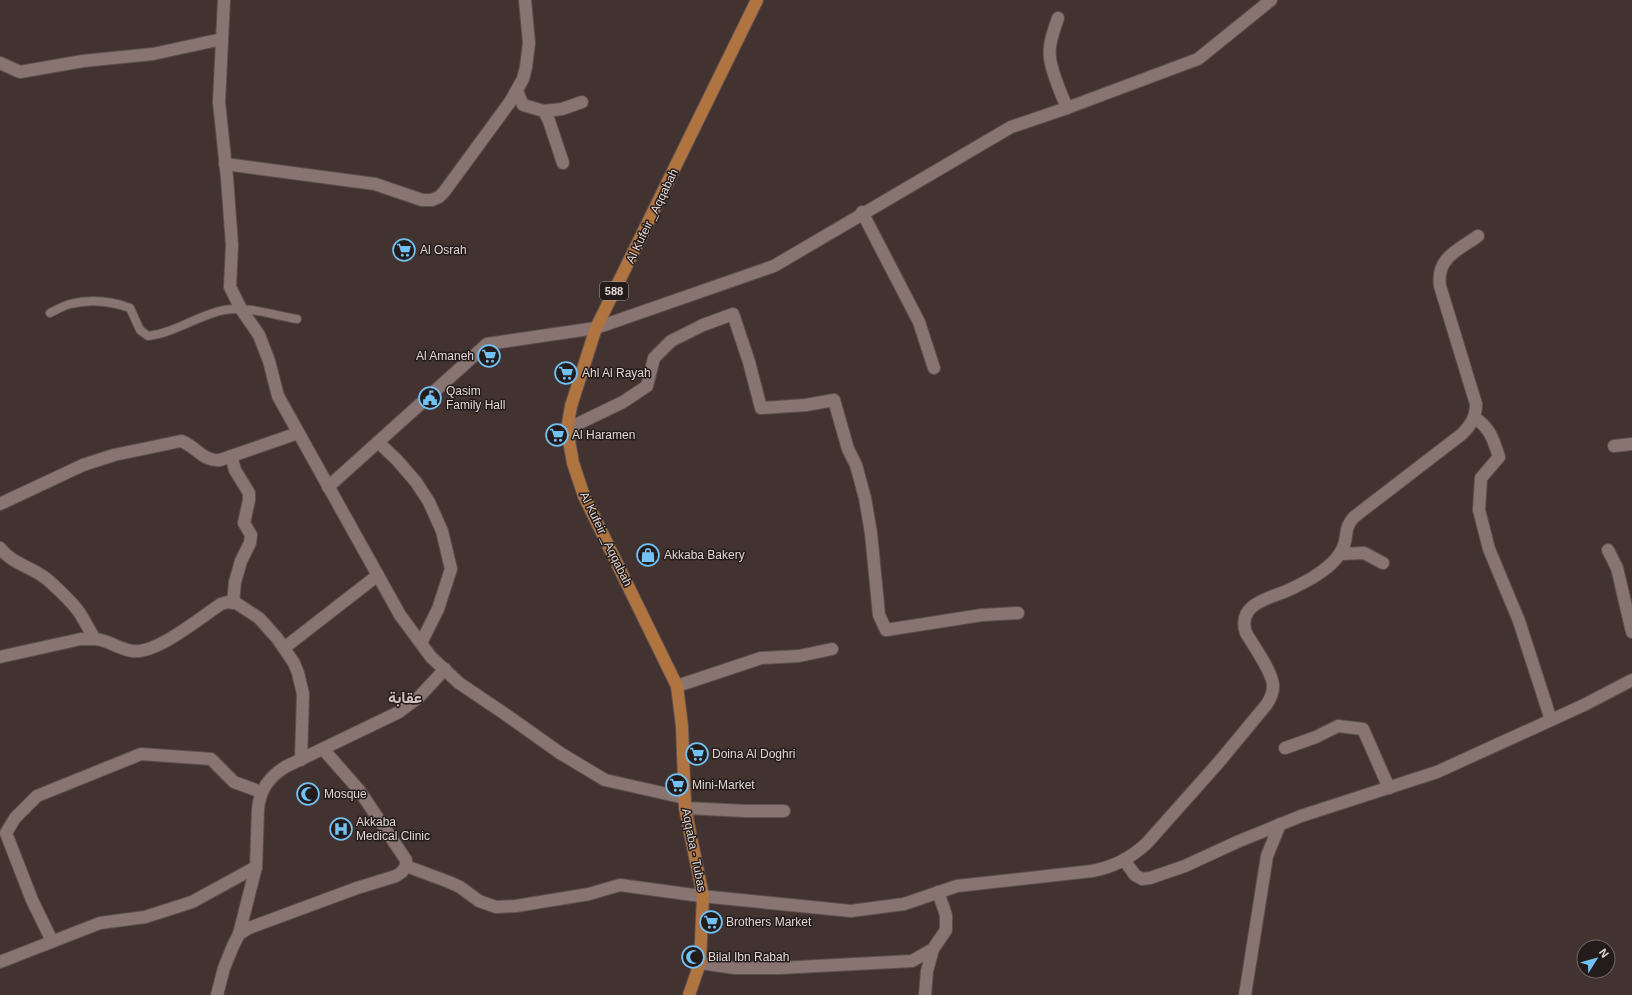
<svg xmlns="http://www.w3.org/2000/svg" width="1632" height="995" font-family="Arial,Vazirmatn,sans-serif">
	<style>
		.lines { fill: none; stroke-linecap: round; stroke-linejoin: round }
		.lane-casing { stroke: #5c4f4d; stroke-width: 10 }
		.street-casing { stroke: #5c4f4d; stroke-width: 14 }
		.primary-casing { stroke: #5c4f4d; stroke-width: 14 }
		.lane { stroke: #887572; stroke-width: 8 }
		.street { stroke: #887572; stroke-width: 12 }
		.primary { stroke: #b07440; stroke-width: 12 }
		.labels { text-anchor: middle; dominant-baseline: central; stroke-width: 3; stroke-linejoin: round; paint-order: stroke }
		.shield { fill: #241c1b; stroke: #a89e9c; stroke-width: 1 }
		.shield-label { font-size: 11px; font-weight: bold; fill: #e0d6d4 }
		.street-label { font-size: 12px; fill: #e0d6d4; stroke: #241c1b }
		.poi-label { font-size: 12px; fill: #e0d6d4; stroke: #241c1b; text-anchor: start }
		.district-label { font-size: 16px; font-weight: bold; fill: #d5c1bd; stroke: #241c1b }
	</style>
	<rect width="100%" height="100%" fill="#433330"/>
	<g class="lines">
		<g class="lane-casing">
			<path id="lane" d="M50,313C56,310 63,306 70,304C90,299 111,301 130,308L140,330L148,336C175,333 198,315 224,310C247,306 274,315 297,319"/>
		</g>
		<g class="street-casing">
			<g id="street">
				<polyline points="224,0 219,102 227,178 232,245 230,287 241,309 259,335 269,361 278,396 400,615 431,657 459,683 505,714 560,753 605,780 685,798"/>
				<path d="M1058,18C1054,30 1048,45 1050,58C1052,74 1061,93 1067,108"/>
				<polyline points="0,63 20,72 83,61 153,54 222,39"/>
				<polyline points="517,91 523,105 544,111 549,121 563,163"/>
				<polyline points="544,111 562,109 582,102"/>
				<polyline points="225,164 375,184 422,200 432,200 439,197 444,192 510,102 523,79 526,67 529,43 525,0"/>
				<polyline points="862,212 919,322 934,368"/>
				<path d="M1474,417C1491,429 1493,439 1499,457L1481,478L1479,510L1489,549L1519,621L1551,720"/>
				<polyline points="567,429 623,402 647,386 654,358 671,341 703,325 733,314 749,362 761,408 806,405 834,400 848,449 856,465 865,498 871,533 879,615 886,630 982,615 1018,613"/>
				<polyline points="378,442 397,460 416,482 429,502 442,531 451,569 438,609 421,643"/>
				<polyline points="1614,446 1632,444"/>
				<polyline points="231,456 235,470 249,493 249,500 244,523 251,535 250,543 241,561 235,582 233,603"/>
				<polyline points="328,487 487,344 596,328 774,266 1011,127 1067,108 1198,59 1271,0"/>
				<path d="M0,504L83,465L114,455L181,441C196,446 203,462 220,460L298,433"/>
				<path d="M0,548C13,565 34,567 49,581C59,590 71,601 79,612C85,621 89,630 95,639C109,640 120,650 133,651C157,654 201,617 221,604L228,602L236,603L259,618L277,638L294,663L298,673L303,694L301,760"/>
				<polyline points="1608,550 1617,568 1632,632"/>
				<polyline points="1340,554 1364,553 1383,563"/>
				<polyline points="284,648 378,575"/>
				<polyline points="0,657 81,639 95,639"/>
				<polyline points="677,686 761,658 799,656 832,649"/>
				<polyline points="1285,748 1316,737 1338,726 1363,729 1389,788"/>
				<polyline points="685,808 746,811 784,811"/>
				<polyline points="1124,860 1135,875 1142,879 1150,878 1185,866 1237,842 1301,816 1437,772 1584,705 1632,680"/>
				<path d="M406,866L449,882L460,887L479,901L496,907L516,906L589,894L620,885L701,896L851,911L904,904L957,886L1092,871C1114,867 1131,858 1147,843L1219,762L1267,704C1270,699 1273,693 1273,687C1274,674 1253,645 1246,633C1237,606 1265,599 1284,592C1294,588 1303,583 1312,578C1325,570 1339,560 1344,545C1348,533 1344,528 1354,517L1462,434C1471,425 1476,417 1476,404L1440,286C1436,258 1458,250 1478,236"/>
				<path d="M239,934L256,867L258,809C260,790 268,778 285,767L399,712L419,697L445,669"/>
				<polyline points="52,941 32,900 6,833 15,818 37,796 141,754 211,759 234,782 261,792"/>
				<polyline points="0,962 100,923 145,917 192,902 256,867"/>
				<polyline points="700,963 735,968 779,968 912,961 933,949 946,930 946,915 938,892"/>
				<polyline points="217,995 224,968 233,946 239,934 249,928 357,888 396,876 402,872 406,866 406,860 359,790 323,749"/>
				<polyline points="925,995 927,971 933,949"/>
				<polyline points="1245,995 1267,856 1280,824"/>
			</g>
		</g>
		<g class="primary-casing">
			<polyline id="primary" points="689,995 700,963 703,896 685,808 682,726 677,686 584,496 573,463 567,429 571,406 596,328 757,0"/>
		</g>
		<use href="#lane" class="lane"/>
		<use href="#street" class="street"/>
		<use href="#primary" class="primary"/>
	</g>
	<defs>
		<g id="supermarket-ring" transform="scale(1.15)"><circle r="9.5" fill="#241c1b" stroke="#72c1f5" stroke-width="1.5"/><path d="M-6-5.5h2.5l.6 2H6L4.5 2H-2.5L-4.4-4H-6ZM-1.5 3.2a1.3 1.3 0 1 0 .1 0ZM3 3.2a1.3 1.3 0 1 0 .1 0Z" fill="#72c1f5"/></g>
		<g id="civic-ring" transform="scale(1.15)"><circle r="9.5" fill="#241c1b" stroke="#72c1f5" stroke-width="1.5"/><path d="M-.6-6.5H3V-4.5H.6V-3L4-1V1h2V6H-6V1h2V-1L-.6-3ZM-1.2 2.5V6h2.4V2.5Z" fill="#72c1f5"/></g>
		<g id="shop-ring" transform="scale(1.15)"><circle r="9.5" fill="#241c1b" stroke="#72c1f5" stroke-width="1.5"/><path d="M-5-2.5h2.3a2.7 3.5 0 0 1 5.4 0H5L5.5 6h-11ZM-1.5-2.5h3a1.5 2.3 0 0 0-3 0Z" fill="#72c1f5"/></g>
		<g id="mosque-ring" transform="scale(1.15)"><circle r="9.5" fill="#241c1b" stroke="#72c1f5" stroke-width="1.5"/><path d="M3.5-4.9A6 6 0 1 0 3.5 4.9A5 5 0 1 1 3.5-4.9Z" fill="#72c1f5"/></g>
		<g id="hospital-ring" transform="scale(1.15)"><circle r="9.5" fill="#241c1b" stroke="#72c1f5" stroke-width="1.5"/><path d="M-5-5h3v3.5h4V-5h3V5h-3V1.5h-4V5h-3Z" fill="#72c1f5"/></g>
	</defs>
	<g fill-rule="evenodd">
		<use href="#supermarket-ring" x="404" y="250"/>
		<use href="#supermarket-ring" x="489" y="356"/>
		<use href="#supermarket-ring" x="566" y="373"/>
		<use href="#civic-ring" x="430" y="398"/>
		<use href="#supermarket-ring" x="557" y="435"/>
		<use href="#shop-ring" x="648" y="555"/>
		<use href="#supermarket-ring" x="697" y="754"/>
		<use href="#supermarket-ring" x="677" y="785"/>
		<use href="#mosque-ring" x="308" y="794"/>
		<use href="#hospital-ring" x="341" y="829"/>
		<use href="#supermarket-ring" x="711" y="922"/>
		<use href="#mosque-ring" x="693" y="957"/>
	</g>
	<g class="labels">
		<rect class="shield" x="600" y="282" width="28" height="18" rx="3"/>
		<g class="shield-label">
			<text x="614" y="291">588</text>
		</g>
		<g class="street-label">
			<text transform="translate(652 216) rotate(-64)">Al Kufeir _Aqqabah</text>
			<text transform="translate(606 539) rotate(64)">Al Kufeir _Aqqabah</text>
			<text transform="translate(694 850) rotate(79)">Aqqaba - Tubas</text>
		</g>
		<g class="poi-label">
			<text x="420" y="250">Al Osrah</text>
			<text x="474" y="356" text-anchor="end">Al Amaneh</text>
			<text x="582" y="373">Ahl Al Rayah</text>
			<text x="446" y="391">Qasim<tspan x="446" dy="14">Family Hall</tspan></text>
			<text x="572" y="435">Al Haramen</text>
			<text x="664" y="555">Akkaba Bakery</text>
			<text x="712" y="754">Doina Al Doghri</text>
			<text x="692" y="785">Mini-Market</text>
			<text x="324" y="794">Mosque</text>
			<text x="356" y="822">Akkaba<tspan x="356" dy="14">Medical Clinic</tspan></text>
			<text x="726" y="922">Brothers Market</text>
			<text x="708" y="957">Bilal Ibn Rabah</text>
		</g>
		<g class="district-label">
			<text x="405" y="697">عقابة</text>
		</g>
	</g>
	<g transform="translate(1596 959) rotate(53)"><circle r="19" fill="#241c1b" stroke="#6f6665"/>
	<path d="M0-3L7 15L0 10L-7 15Z" fill="#72c1f5"/>
	<text y="-6" font-size="11" font-weight="bold" text-anchor="middle" fill="#e0d6d4">N</text>
	</g>
</svg>
